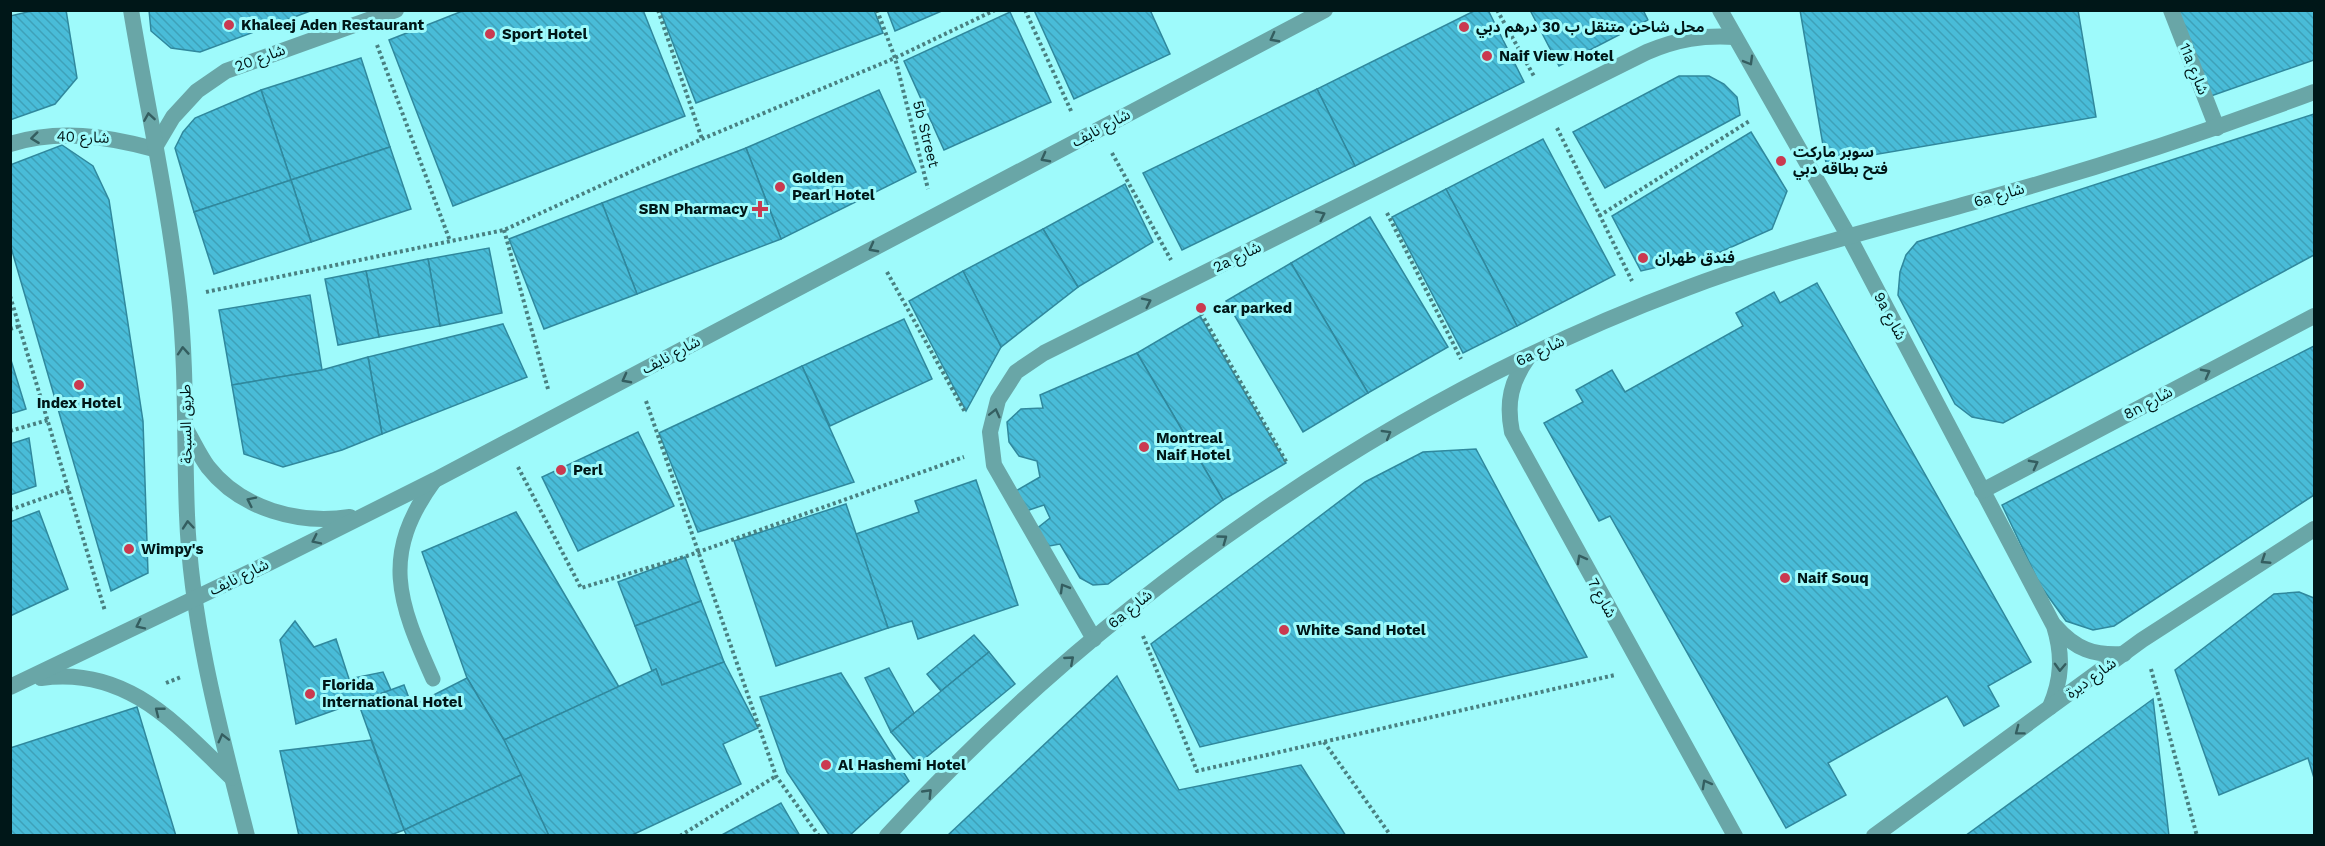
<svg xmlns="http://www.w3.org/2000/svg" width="2325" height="846" font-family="'Work Sans','Noto Sans Arabic',sans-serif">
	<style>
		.building { fill: url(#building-back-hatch); stroke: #30889d; stroke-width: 1.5 }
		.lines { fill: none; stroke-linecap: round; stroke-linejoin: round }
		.path { stroke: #498081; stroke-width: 4; stroke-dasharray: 3 3; stroke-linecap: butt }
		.service { stroke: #69a6a7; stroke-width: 15 }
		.minor { stroke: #69a6a7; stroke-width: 16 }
		.tertiary { stroke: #69a6a7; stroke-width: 16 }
		.oneway { stroke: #345e60 }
		.poi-dot { fill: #ca3a50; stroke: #9efafb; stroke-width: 2 }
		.labels { text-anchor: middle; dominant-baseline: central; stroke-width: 6; stroke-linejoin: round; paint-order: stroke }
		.poi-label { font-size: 15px; font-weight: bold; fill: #001718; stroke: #9efafb; text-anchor: start }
		.street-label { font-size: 15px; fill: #001718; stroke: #9efafb }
	</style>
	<defs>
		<pattern id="building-back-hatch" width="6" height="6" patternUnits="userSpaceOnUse" patternTransform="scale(1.5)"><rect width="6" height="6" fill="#49bcd8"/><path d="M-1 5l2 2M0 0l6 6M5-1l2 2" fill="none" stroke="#3ea1b9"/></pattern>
	</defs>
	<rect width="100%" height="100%" fill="#9efafb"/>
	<g class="building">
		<polygon points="36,10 66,10 77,78 55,104 10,120 10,16"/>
		<polygon points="149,10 313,10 200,52 171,48 151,31"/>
		<polygon points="465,10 643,10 685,116 453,206 389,40"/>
		<polygon points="660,10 874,10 883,33 696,103"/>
		<polygon points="887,10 944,10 895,31"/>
		<polygon points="1034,10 1150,10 1170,54 1074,99"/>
		<polygon points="1476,10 1488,10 1524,82 1355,166 1317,89"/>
		<polygon points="1530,10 1643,10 1648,20 1559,66"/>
		<polygon points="1800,10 2078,10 2096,117 1826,163"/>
		<polygon points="2177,10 2314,10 2314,60 2208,97"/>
		<polygon points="1010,12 1051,102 944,150 904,61"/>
		<polygon points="361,58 390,147 291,180 261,90"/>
		<polygon points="1679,76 1709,76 1724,84 1737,97 1740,115 1605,188 1573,132"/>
		<polygon points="1317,89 1355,166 1182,250 1143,173"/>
		<polygon points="261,90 291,180 194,212 175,148 183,132 195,118"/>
		<polygon points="879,90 916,172 781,239 746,148"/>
		<polygon points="2314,114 2314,255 2003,423 1972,417 1955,404 1898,295 1900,272 1906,255 1917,242"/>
		<polygon points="1751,132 1787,191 1772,229 1718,253 1641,271 1612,216"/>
		<polygon points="1543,139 1615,275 1517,326 1446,189"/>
		<polygon points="62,145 93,166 109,200 143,421 148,573 111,591 10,244 10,165"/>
		<polygon points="390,147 411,209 311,242 291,180"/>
		<polygon points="746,148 781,239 637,294 602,203"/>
		<polygon points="291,180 311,242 214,274 194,212"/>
		<polygon points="1125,184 1153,242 1078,287 1043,229"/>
		<polygon points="1446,189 1517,326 1463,353 1392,217"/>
		<polygon points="602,203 637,294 544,329 509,239"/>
		<polygon points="1370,217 1448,347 1368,393 1291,263"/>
		<polygon points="1043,229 1078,287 1001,347 963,271"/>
		<polygon points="489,248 502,313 440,326 428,259"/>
		<polygon points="428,259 440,326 379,337 366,271"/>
		<polygon points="1291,263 1368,393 1303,432 1226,301"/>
		<polygon points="366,271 379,337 338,345 325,279"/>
		<polygon points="963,271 1001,347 966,411 909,301"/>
		<polygon points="1817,283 2031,662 1988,686 1999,706 1964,726 1947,696 1828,763 1846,795 1786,828 1610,516 1599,521 1544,423 1583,402 1576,390 1612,370 1625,392 1743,326 1736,313 1774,292 1780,303"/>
		<polygon points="310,295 322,370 232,385 219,310"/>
		<polygon points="1200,316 1286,463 1223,500 1137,353"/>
		<polygon points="904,319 932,379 830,426 802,366"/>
		<polygon points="503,324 527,377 382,434 368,357"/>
		<polygon points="2314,346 2314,495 2114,626 2093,630 2066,621 2040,585 2002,505"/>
		<polygon points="1137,353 1223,500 1108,584 1093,585 1080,578 1060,544 1044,547 1035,530 1050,518 1044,505 1023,512 1014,492 1040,477 1037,461 1019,456 1009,442 1007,422 1021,409 1043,408 1040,395"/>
		<polygon points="10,357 26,409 10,414"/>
		<polygon points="368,357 382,434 342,450 283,467 244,454 232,385 322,370"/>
		<polygon points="802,366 854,482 698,532 659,433"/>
		<polygon points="638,432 674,506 578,551 542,477"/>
		<polygon points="29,438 36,486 10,495 10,444"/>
		<polygon points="1476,449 1587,657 1200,747 1151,644 1365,482 1423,452"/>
		<polygon points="976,480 1018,605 918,639 912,621 888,628 856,534 919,512 915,501"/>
		<polygon points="846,504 888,628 776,666 734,541"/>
		<polygon points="39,511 68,589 10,616 10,522"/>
		<polygon points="516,512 619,687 504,740 467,678 422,552"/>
		<polygon points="685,557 701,601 635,626 618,582"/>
		<polygon points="2299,592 2314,598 2314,778 2308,758 2219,795 2175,670 2274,594"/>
		<polygon points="701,601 724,662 662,685 656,669 652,671 635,626"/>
		<polygon points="295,621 314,647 336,639 349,679 383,672 391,690 296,724 280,640"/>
		<polygon points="974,635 989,652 941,691 927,674"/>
		<polygon points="989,652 1015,684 918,764 891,732"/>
		<polygon points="724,662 758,728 723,744 741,784 630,836 549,836 504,740 656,669 662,685"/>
		<polygon points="889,668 914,713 891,732 865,678"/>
		<polygon points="841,673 909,781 849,836 830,836 787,772 760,697"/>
		<polygon points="1117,676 1179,790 1301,765 1346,836 947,836"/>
		<polygon points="467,678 504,740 521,775 404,830 358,702 404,685 412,706"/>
		<polygon points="2153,699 2169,836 1965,836"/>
		<polygon points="137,707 176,836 10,836 10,748"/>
		<polygon points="371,740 404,830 388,836 299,836 280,751"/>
		<polygon points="521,775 549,836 407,836 404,830"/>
		<polygon points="781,803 800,836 720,836"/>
	</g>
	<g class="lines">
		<g class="path">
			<polyline points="658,10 702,139"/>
			<polyline points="877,10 895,58 928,189"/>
			<polyline points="1025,10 1072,113"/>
			<polyline points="1497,10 1535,78"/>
			<polyline points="377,45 450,241"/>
			<polyline points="1557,128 1632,281"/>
			<polyline points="1112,153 1171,260"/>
			<polyline points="1387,213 1461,359"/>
			<polyline points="1599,216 1751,120"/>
			<polyline points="504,230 548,389"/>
			<polyline points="887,272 965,412"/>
			<polyline points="206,292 504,230 702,139 895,58 995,10"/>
			<polyline points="10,296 105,611"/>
			<polyline points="1198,308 1287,463"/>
			<polyline points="10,329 20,326"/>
			<polyline points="646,401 776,776 819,836"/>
			<polyline points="10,431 48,420"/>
			<polyline points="518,467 581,588 687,556 964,457"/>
			<polyline points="10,510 69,489"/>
			<polyline points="1143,636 1197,771 1615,675"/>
			<polyline points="2151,669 2197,836"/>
			<polyline points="166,683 181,677"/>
			<polyline points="1324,742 1391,836"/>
			<polyline points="680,836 776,776"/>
		</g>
		<path class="service" d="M433,679C398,601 380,555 435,480"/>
		<g class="minor">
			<path d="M1720,10L1848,235L2054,626C2063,655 2062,679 2050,707"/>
			<polyline points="2171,10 2217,128"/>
			<path d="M10,144C59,129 106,136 154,149L173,117L197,91L226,71L396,10"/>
			<path d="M1529,356C1511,381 1506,402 1512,432L1735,836"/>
			<polyline points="1982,491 2314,316"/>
			<path d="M2055,626C2075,649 2094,656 2124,654"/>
			<path d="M1094,639L994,465L990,432L998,400L1016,372L1044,353L1647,52C1678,39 1702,35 1735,37"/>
			<path d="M887,836C1100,602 1391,398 1687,288C1777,254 1870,231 1963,205C2082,173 2199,135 2314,92"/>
			<polyline points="1874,836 2142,640 2314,529"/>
		</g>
		<g class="tertiary">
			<path d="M131,10C147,106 168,201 179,297C187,370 184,442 187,515C191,624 220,730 247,836"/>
			<path d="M187,431C194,443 200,456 208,467C241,509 299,525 350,517"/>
			<path d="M41,678C127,666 176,724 232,778"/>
			<polyline points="10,687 269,563 435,480 1325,10"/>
		</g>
	</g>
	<defs><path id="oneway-chevron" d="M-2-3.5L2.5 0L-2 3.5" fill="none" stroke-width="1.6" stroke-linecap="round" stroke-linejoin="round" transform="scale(1.5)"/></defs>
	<g class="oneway">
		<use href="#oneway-chevron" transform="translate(1274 38) rotate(152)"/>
		<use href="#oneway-chevron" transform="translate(1749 61) rotate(60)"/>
		<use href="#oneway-chevron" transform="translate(149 117) rotate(-99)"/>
		<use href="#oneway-chevron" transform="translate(35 138) rotate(173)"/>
		<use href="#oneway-chevron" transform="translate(1045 158) rotate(152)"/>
		<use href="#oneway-chevron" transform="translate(1321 215) rotate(-26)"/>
		<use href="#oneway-chevron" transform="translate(873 248) rotate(152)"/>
		<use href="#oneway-chevron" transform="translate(1147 302) rotate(-26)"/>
		<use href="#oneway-chevron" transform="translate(183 351) rotate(-94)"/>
		<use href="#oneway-chevron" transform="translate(2206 373) rotate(-28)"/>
		<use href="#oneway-chevron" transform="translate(626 379) rotate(152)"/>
		<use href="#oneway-chevron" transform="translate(995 413) rotate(-76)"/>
		<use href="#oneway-chevron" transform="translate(1387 434) rotate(-30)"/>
		<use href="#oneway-chevron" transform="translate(2034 464) rotate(-28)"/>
		<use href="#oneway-chevron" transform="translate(251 501) rotate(-154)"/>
		<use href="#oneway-chevron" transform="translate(188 525) rotate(-95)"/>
		<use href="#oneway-chevron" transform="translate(1223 539) rotate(-36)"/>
		<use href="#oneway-chevron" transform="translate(316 540) rotate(154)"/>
		<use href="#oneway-chevron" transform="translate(1581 559) rotate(-119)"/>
		<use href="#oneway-chevron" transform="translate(2265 560) rotate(147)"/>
		<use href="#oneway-chevron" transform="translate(1064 588) rotate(-120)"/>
		<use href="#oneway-chevron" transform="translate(140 625) rotate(154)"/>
		<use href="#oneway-chevron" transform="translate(1070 660) rotate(-41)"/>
		<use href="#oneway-chevron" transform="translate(2060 667) rotate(92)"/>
		<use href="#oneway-chevron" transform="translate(159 711) rotate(-142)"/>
		<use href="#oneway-chevron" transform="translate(2019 731) rotate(143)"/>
		<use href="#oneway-chevron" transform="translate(223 738) rotate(-104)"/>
		<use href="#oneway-chevron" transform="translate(1706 784) rotate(-119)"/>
		<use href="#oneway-chevron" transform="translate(928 793) rotate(-46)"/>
	</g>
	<g class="poi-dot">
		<circle cx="229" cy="25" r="6"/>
		<circle cx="1464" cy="27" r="6"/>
		<circle cx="490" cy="34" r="6"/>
		<circle cx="1487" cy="56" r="6"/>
		<circle cx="1781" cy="161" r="6"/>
		<circle cx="780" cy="187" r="6"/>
		<path d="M757 200h6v6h6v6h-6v6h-6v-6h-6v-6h6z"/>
		<circle cx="1643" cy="258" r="6"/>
		<circle cx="1201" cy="308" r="6"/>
		<circle cx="79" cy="385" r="6"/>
		<circle cx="1144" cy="447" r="6"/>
		<circle cx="561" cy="470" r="6"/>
		<circle cx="129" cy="549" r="6"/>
		<circle cx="1785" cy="578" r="6"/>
		<circle cx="1284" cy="630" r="6"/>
		<circle cx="310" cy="694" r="6"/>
		<circle cx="826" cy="765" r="6"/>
	</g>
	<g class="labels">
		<g class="poi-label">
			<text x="241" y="25">Khaleej Aden Restaurant</text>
			<text x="1476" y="27">محل شاحن متنقل ب 30 درهم دبي</text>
			<text x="502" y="34">Sport Hotel</text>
			<text x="1499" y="56">Naif View Hotel</text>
			<text x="1793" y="152">سوبر ماركت<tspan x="1793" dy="17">فتح بطاقه دبي</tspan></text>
			<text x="792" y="178">Golden<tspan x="792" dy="17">Pearl Hotel</tspan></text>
			<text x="748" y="209" text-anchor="end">SBN Pharmacy</text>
			<text x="1655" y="258">فندق طهران</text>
			<text x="1213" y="308">car parked</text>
			<text x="79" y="403" text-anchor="middle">Index Hotel</text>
			<text x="1156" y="438">Montreal<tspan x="1156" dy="17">Naif Hotel</tspan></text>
			<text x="573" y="470">Perl</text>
			<text x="141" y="549">Wimpy's</text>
			<text x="1797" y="578">Naif Souq</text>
			<text x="1296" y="630">White Sand Hotel</text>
			<text x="322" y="685">Florida<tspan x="322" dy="17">International Hotel</tspan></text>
			<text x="838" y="765">Al Hashemi Hotel</text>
		</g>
		<g class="street-label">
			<text transform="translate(260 58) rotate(-20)">شارع 20</text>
			<text transform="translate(2194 69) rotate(68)">11a شارع</text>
			<text transform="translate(1101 128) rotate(-28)">شارع نايف</text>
			<text transform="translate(926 134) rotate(76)">5b Street</text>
			<text transform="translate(83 137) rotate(2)">شارع 40</text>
			<text transform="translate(1999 195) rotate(-16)">6a شارع</text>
			<text transform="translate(1237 257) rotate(-26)">2a شارع</text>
			<text transform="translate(1890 316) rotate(62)">9a شارع</text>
			<text transform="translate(1540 351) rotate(-25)">6a شارع</text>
			<text transform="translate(671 355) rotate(-28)">شارع نايف</text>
			<text transform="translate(2148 403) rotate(-28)">8n شارع</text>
			<text transform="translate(186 424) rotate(-91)">طريق السبخة</text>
			<text transform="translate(239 577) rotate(-26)">شارع نايف</text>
			<text transform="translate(1602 598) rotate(61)">شارع 7</text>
			<text transform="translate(1130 609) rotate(-39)">6a شارع</text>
			<text transform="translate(2091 678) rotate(-36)">شارع ديرة</text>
		</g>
	</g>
	<rect width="2325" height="846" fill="none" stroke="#001718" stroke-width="24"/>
</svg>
